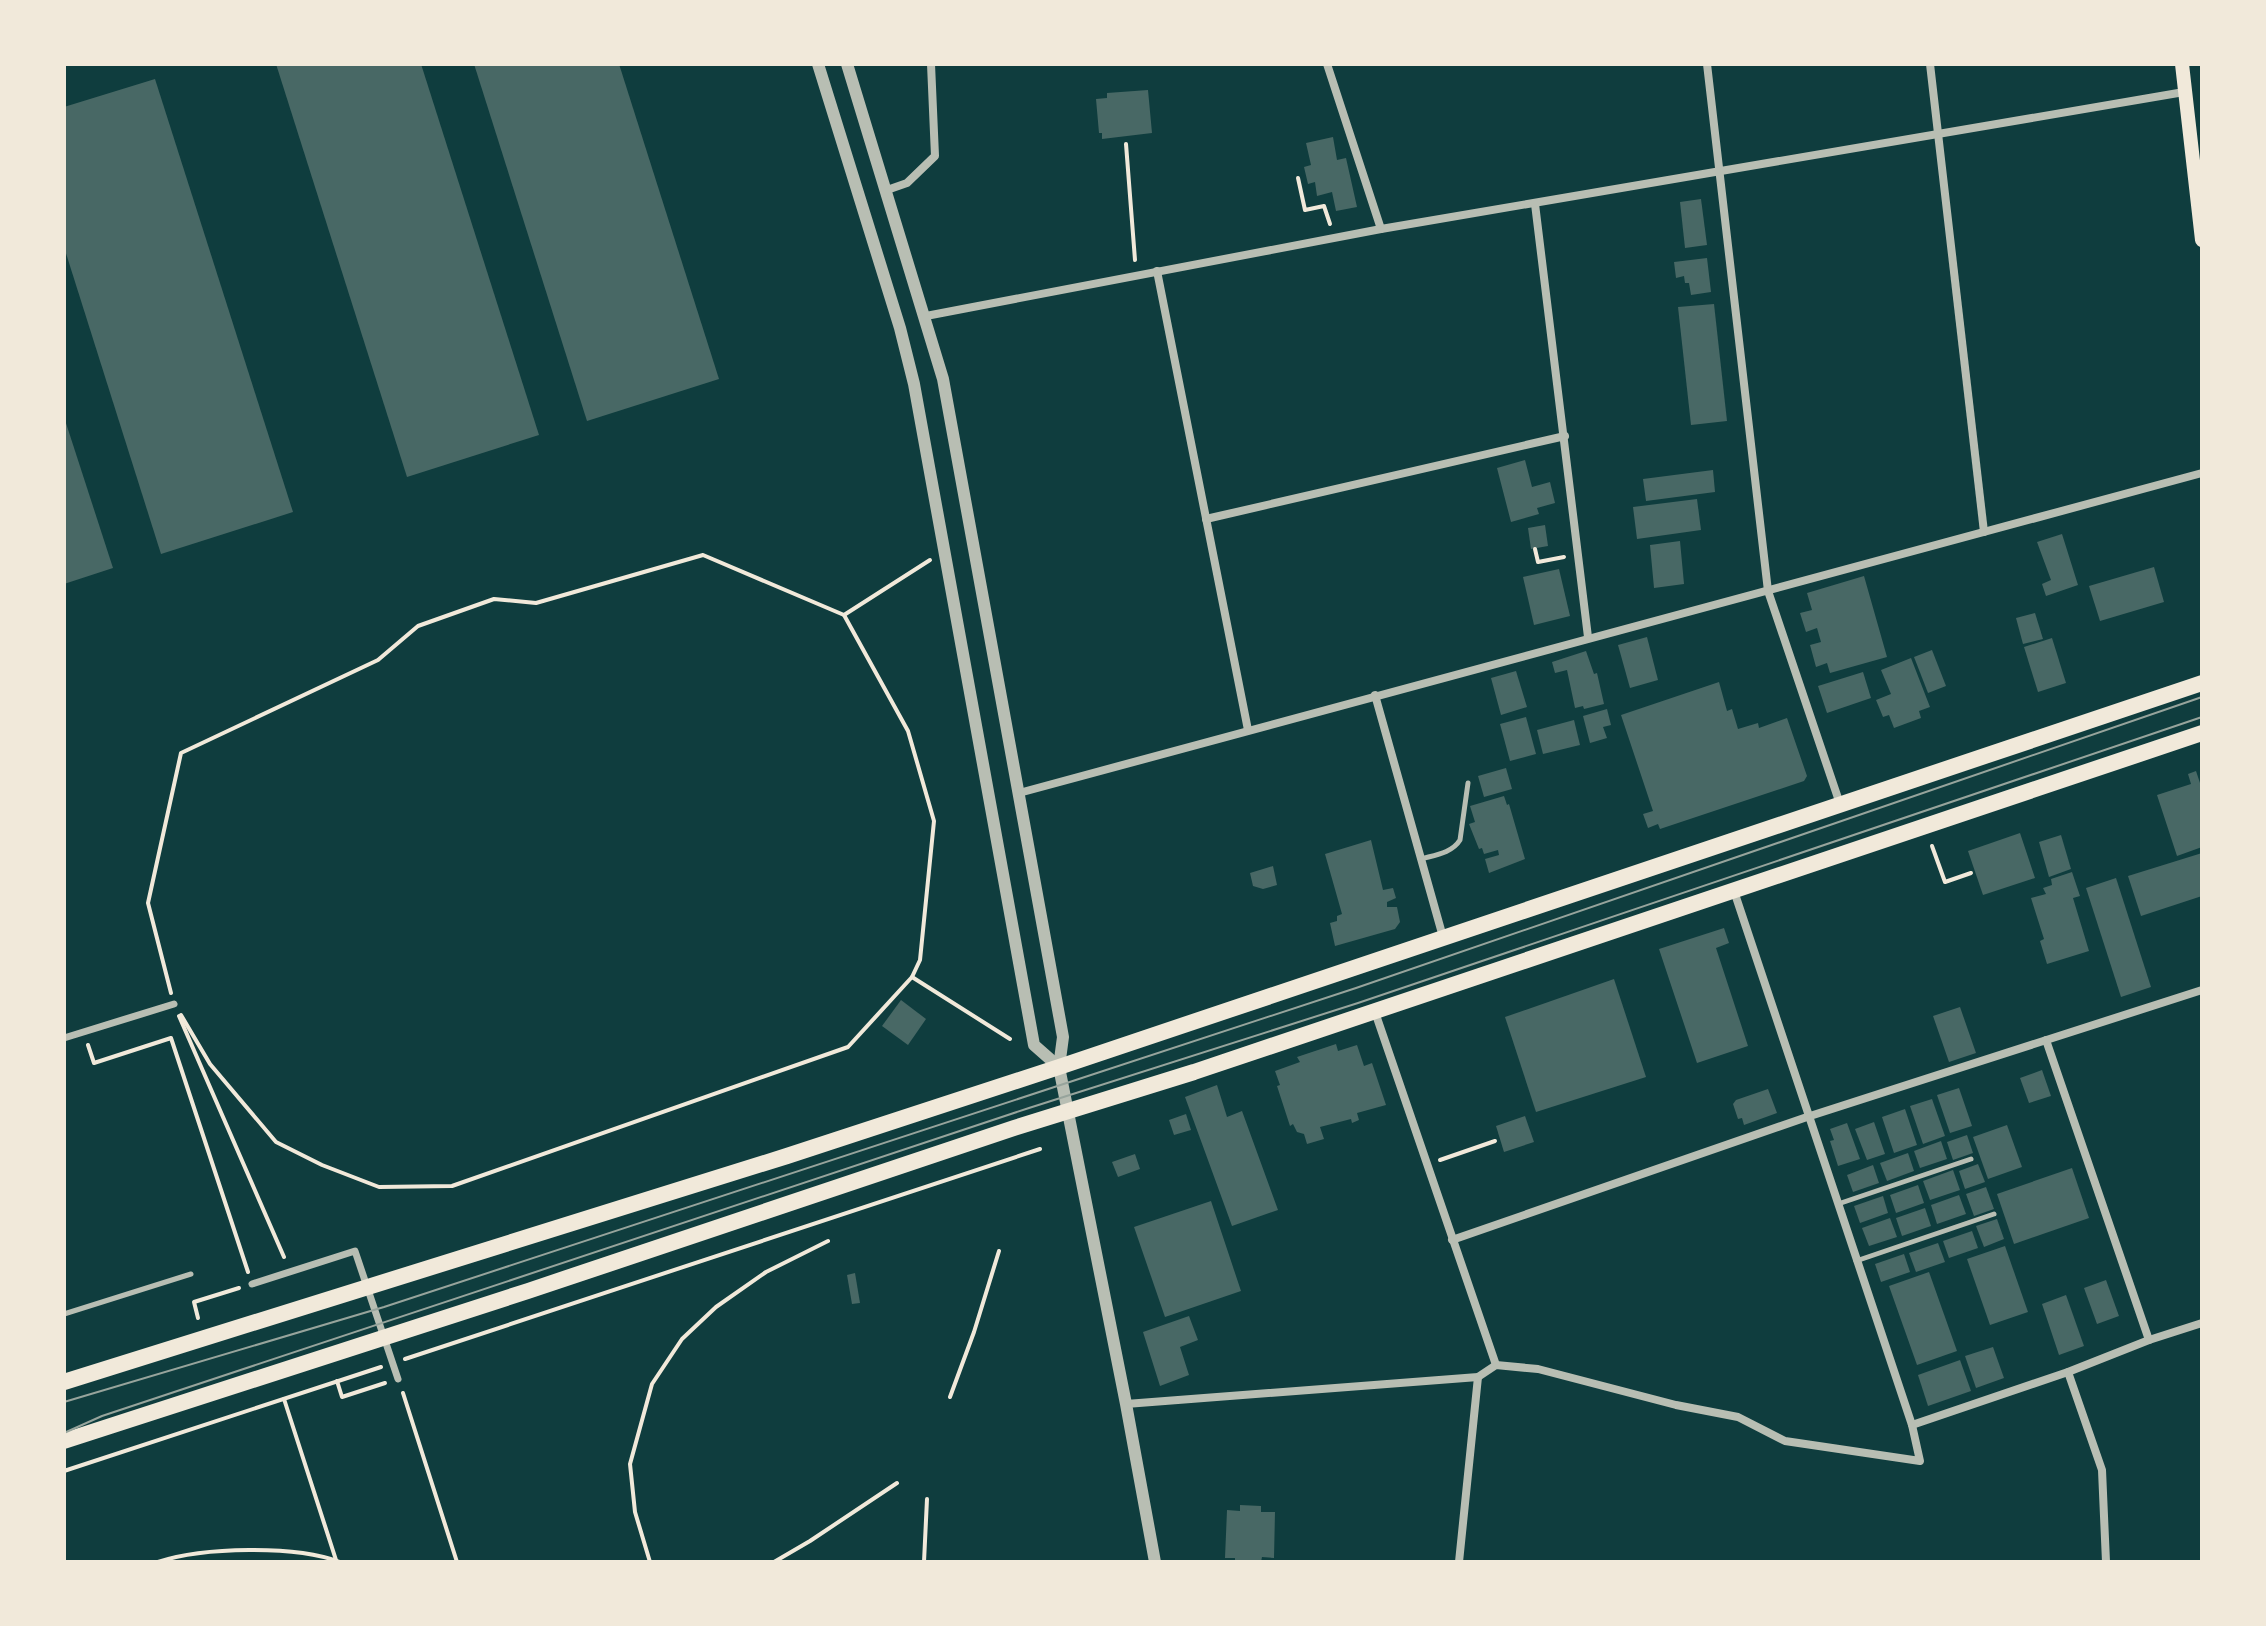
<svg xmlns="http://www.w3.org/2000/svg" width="2266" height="1626" font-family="Lato,sans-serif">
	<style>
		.building { fill: #486865 }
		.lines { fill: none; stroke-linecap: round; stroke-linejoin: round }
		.path { stroke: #f1e9da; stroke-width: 4 }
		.service { stroke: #b8beb3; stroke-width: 5 }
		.pedestrian { stroke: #b8beb3; stroke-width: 7 }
		.minor { stroke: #b8beb3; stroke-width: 8 }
		.tertiary { stroke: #b8beb3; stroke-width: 12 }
		.secondary { stroke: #f1e9da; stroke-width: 14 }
		.primary { stroke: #f1e9da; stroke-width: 16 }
		.tram { stroke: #97a49c; stroke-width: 2 }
	</style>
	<rect width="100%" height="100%" fill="#0f3d3e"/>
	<g class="building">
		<polygon points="276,64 421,64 539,435 407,477"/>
		<polygon points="474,64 619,64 719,379 587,421"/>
		<polygon points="155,79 293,512 161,554 64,247 64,107"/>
		<polygon points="1148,90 1152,133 1102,139 1102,133 1099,133 1096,99 1107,98 1107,93"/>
		<polygon points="1333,137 1337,160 1346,158 1357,207 1336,211 1332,192 1317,196 1315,182 1308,184 1304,167 1311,165 1306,143"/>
		<polygon points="1701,199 1707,245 1685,248 1680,202"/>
		<polygon points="1707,258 1711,292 1691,295 1689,283 1685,283 1684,276 1676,278 1674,262"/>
		<polygon points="1714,304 1727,421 1691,425 1678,307"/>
		<polygon points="64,417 113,568 64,584"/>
		<polygon points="1525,460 1532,487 1550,482 1555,503 1537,508 1539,514 1511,522 1497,468"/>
		<polygon points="1713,470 1715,492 1646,501 1643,479"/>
		<polygon points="1697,499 1701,530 1637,539 1633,507"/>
		<polygon points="1545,525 1548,546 1531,549 1528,528"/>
		<polygon points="2062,534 2078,585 2046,596 2042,584 2051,580 2037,542"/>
		<polygon points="1680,541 1684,584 1654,588 1650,545"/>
		<polygon points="2154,567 2164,602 2100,621 2089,586"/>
		<polygon points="1559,569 1570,616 1534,625 1523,577"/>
		<polygon points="1864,576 1887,657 1830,673 1827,663 1816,667 1810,645 1821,642 1817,628 1806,632 1800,613 1812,610 1807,593"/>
		<polygon points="2035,613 2043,639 2023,644 2016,618"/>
		<polygon points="1647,637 1658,680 1630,688 1618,645"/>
		<polygon points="2052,638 2066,683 2038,692 2024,647"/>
		<polygon points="1932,650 1946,686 1928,693 1914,657"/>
		<polygon points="1586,651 1594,674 1597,673 1604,704 1584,709 1583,706 1575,708 1567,670 1555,673 1552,662"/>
		<polygon points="1911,658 1930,707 1919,711 1921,718 1894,728 1889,715 1883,717 1876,700 1891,694 1881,670"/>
		<polygon points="1516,671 1527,707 1501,715 1491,678"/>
		<polygon points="1863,672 1871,698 1827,713 1818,686"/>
		<polygon points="1719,682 1727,711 1732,709 1738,729 1758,723 1759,728 1787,718 1807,776 1804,781 1660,829 1658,824 1648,828 1643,814 1653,811 1621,715"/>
		<polygon points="1607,709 1611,725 1603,727 1607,738 1590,743 1583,716"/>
		<polygon points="1526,717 1536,754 1510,761 1500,724"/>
		<polygon points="1574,720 1580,745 1543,754 1537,730"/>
		<polygon points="1506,768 1512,789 1484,797 1478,776"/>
		<polygon points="2196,771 2202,789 2202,847 2177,856 2157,795 2191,784 2188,774"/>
		<polygon points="1504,796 1507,805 1509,804 1525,859 1489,873 1485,859 1499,855 1498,850 1484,854 1482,848 1479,849 1469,824 1475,822 1470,806"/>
		<polygon points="2020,833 2035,878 1983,895 1968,851"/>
		<polygon points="2061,835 2071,869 2049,877 2039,842"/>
		<polygon points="1371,840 1383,890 1393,888 1396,898 1387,902 1387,907 1397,907 1400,922 1395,929 1335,946 1330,923 1337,921 1337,916 1342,914 1325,854"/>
		<polygon points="2202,853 2202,896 2141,916 2128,876"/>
		<polygon points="1273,866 1277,885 1263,889 1253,886 1250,873"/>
		<polygon points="2072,872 2080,896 2073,898 2089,951 2047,964 2040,941 2044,939 2031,898 2046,894 2043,888 2052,885 2051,879"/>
		<polygon points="2116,878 2151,987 2121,997 2086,888"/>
		<polygon points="1724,928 1729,943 1716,948 1748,1046 1697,1063 1659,949"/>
		<polygon points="1614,979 1646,1077 1536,1112 1505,1017"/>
		<polygon points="901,1000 926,1019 908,1045 882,1026"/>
		<polygon points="1960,1007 1976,1053 1949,1062 1933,1016"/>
		<polygon points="1336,1044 1338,1051 1357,1045 1364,1066 1372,1063 1386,1105 1357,1113 1359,1120 1352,1123 1351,1119 1320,1127 1324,1139 1307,1144 1304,1134 1297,1132 1293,1124 1290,1126 1277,1086 1280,1085 1275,1071 1300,1062 1297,1057"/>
		<polygon points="2042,1070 2051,1096 2029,1103 2020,1078"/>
		<polygon points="1217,1085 1227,1117 1242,1111 1278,1210 1232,1226 1185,1097"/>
		<polygon points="1959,1088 1972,1126 1950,1133 1937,1095"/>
		<polygon points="1768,1089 1777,1113 1744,1125 1742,1118 1738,1119 1733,1104 1736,1100"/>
		<polygon points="1932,1099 1945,1136 1923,1144 1910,1106"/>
		<polygon points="1905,1109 1917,1145 1894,1153 1882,1117"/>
		<polygon points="1186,1114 1191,1130 1174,1135 1169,1120"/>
		<polygon points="1525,1116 1534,1142 1504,1152 1496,1126"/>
		<polygon points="1874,1122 1885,1154 1867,1160 1855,1129"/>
		<polygon points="1847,1123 1860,1159 1838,1166 1830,1141 1834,1140 1830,1129"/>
		<polygon points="2007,1125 2022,1167 1988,1179 1973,1137"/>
		<polygon points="1967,1135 1973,1153 1953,1160 1947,1142"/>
		<polygon points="1941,1141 1947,1159 1920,1168 1914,1151"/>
		<polygon points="1908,1153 1914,1171 1887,1181 1880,1163"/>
		<polygon points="1135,1154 1140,1169 1118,1177 1112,1162"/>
		<polygon points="1978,1164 1985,1182 1965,1189 1959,1171"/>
		<polygon points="1873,1165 1879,1183 1853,1192 1847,1175"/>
		<polygon points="2072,1168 2089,1218 2014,1244 1997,1194"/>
		<polygon points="1953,1170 1960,1190 1930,1200 1923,1181"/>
		<polygon points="1918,1185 1924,1203 1896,1213 1890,1195"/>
		<polygon points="1986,1187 1994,1209 1974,1216 1966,1194"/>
		<polygon points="1959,1195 1966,1214 1937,1224 1931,1205"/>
		<polygon points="1883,1196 1888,1213 1860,1223 1854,1206"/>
		<polygon points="1211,1201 1241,1291 1165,1317 1134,1227"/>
		<polygon points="1925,1208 1931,1226 1902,1236 1896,1218"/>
		<polygon points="1890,1218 1897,1237 1869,1246 1862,1228"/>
		<polygon points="1997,1219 2004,1239 1984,1247 1976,1226"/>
		<polygon points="1972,1231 1978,1248 1949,1258 1943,1241"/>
		<polygon points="1938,1243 1945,1262 1916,1272 1909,1253"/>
		<polygon points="2005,1246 2028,1312 1990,1325 1967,1259"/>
		<polygon points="1904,1254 1910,1272 1881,1282 1875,1264"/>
		<polygon points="1929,1272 1957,1351 1917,1365 1889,1286"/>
		<polygon points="855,1273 860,1303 852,1304 847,1275"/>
		<polygon points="2106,1280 2119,1316 2097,1324 2084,1288"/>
		<polygon points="2066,1295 2084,1346 2059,1355 2042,1304"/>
		<polygon points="1189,1316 1198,1340 1180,1347 1189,1375 1160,1386 1143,1332"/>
		<polygon points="1993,1347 2004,1378 1976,1388 1965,1356"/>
		<polygon points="1960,1360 1971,1391 1928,1406 1918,1375"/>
		<polygon points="1240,1505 1261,1506 1261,1512 1275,1512 1274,1558 1262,1557 1261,1562 1235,1562 1235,1558 1225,1558 1227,1510 1240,1511"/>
	</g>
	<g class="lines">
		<g class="path">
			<polyline points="1126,144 1135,260"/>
			<polyline points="1298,178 1305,210 1324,206 1330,224"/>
			<polyline points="1535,549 1538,562 1564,557"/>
			<polyline points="844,615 930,560"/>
			<polyline points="1932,846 1945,882 1971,873"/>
			<polyline points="912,977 1010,1039"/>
			<polyline points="171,993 148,903 181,753 378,660 418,626 494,599 536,603 703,555 844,615 908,731 934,821 920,960 912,977 848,1047 452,1186 379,1187 322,1165 276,1142 210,1064 181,1015"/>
			<polyline points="179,1016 284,1257"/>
			<polyline points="88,1045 94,1063 171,1038 248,1272"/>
			<polyline points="1440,1160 1495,1141"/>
			<polyline points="198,1318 194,1302 239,1288"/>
			<polyline points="405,1359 1040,1149"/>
			<polyline points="337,1381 342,1397 385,1383"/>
			<polyline points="403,1393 457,1562"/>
			<polyline points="950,1397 974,1332 999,1251"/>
			<polyline points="284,1399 336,1560"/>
			<polyline points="64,1471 381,1367"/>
			<path d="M158,1562C203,1547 295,1545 340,1562"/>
			<polyline points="650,1562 635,1512 630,1464 652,1384 682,1339 716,1307 766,1272 828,1241"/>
			<polyline points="774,1562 810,1541 897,1483"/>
			<polyline points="924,1562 927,1499"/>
		</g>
		<g class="service">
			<path d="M1421,859C1435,855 1452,853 1460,840L1468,783"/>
			<polyline points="1838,1204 1971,1159"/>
			<polyline points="1856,1261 1994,1214"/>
			<polyline points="64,1314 191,1274"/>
		</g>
		<g class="pedestrian">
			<polyline points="64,1038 174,1004"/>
			<polyline points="252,1284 355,1251 398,1379"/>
		</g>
		<g class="minor">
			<polyline points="1327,64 1381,229"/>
			<polyline points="1707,64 1768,591 1840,804"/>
			<polyline points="1930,64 1984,532"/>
			<polyline points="887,190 907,183 935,156 931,64"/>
			<polyline points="1535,204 1588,637"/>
			<polyline points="1157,271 1248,730"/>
			<polyline points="926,316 1381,229 2184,92"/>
			<polyline points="1206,519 1565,436"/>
			<polyline points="1375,695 1443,937"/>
			<polyline points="1019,793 2202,473"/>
			<polyline points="1375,1012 1496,1365"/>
			<polyline points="2046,1040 2149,1340"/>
			<polyline points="1452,1240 1807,1117 2202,990"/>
			<polyline points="2068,1372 2102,1470 2106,1562"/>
			<polyline points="1126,1404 1478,1377 1496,1365 1538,1369 1676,1405 1738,1417 1785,1441 1920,1461 1912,1425 1734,891"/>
			<polyline points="1912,1425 2068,1372 2149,1340 2202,1323"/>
			<polyline points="1459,1562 1478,1377"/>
		</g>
		<g class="tertiary">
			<polyline points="818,64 900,328 914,384 1034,1045 1059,1067"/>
			<polyline points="847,64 943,379 1063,1037 1059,1067 1126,1404 1155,1562"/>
		</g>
		<polyline class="secondary" points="2182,64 2202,240"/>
		<g class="primary">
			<polyline points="64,1382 787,1156 1059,1067 2202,683"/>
			<polyline points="64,1441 528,1291 1014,1128 1194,1072 2202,733"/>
		</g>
		<g class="tram">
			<polyline points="64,1402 384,1307 1356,988 2202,697"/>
			<polyline points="64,1433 102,1416 1029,1108 1358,1003 2202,717"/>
		</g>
	</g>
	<rect width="2266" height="1626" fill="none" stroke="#f1e9da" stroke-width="132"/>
</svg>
